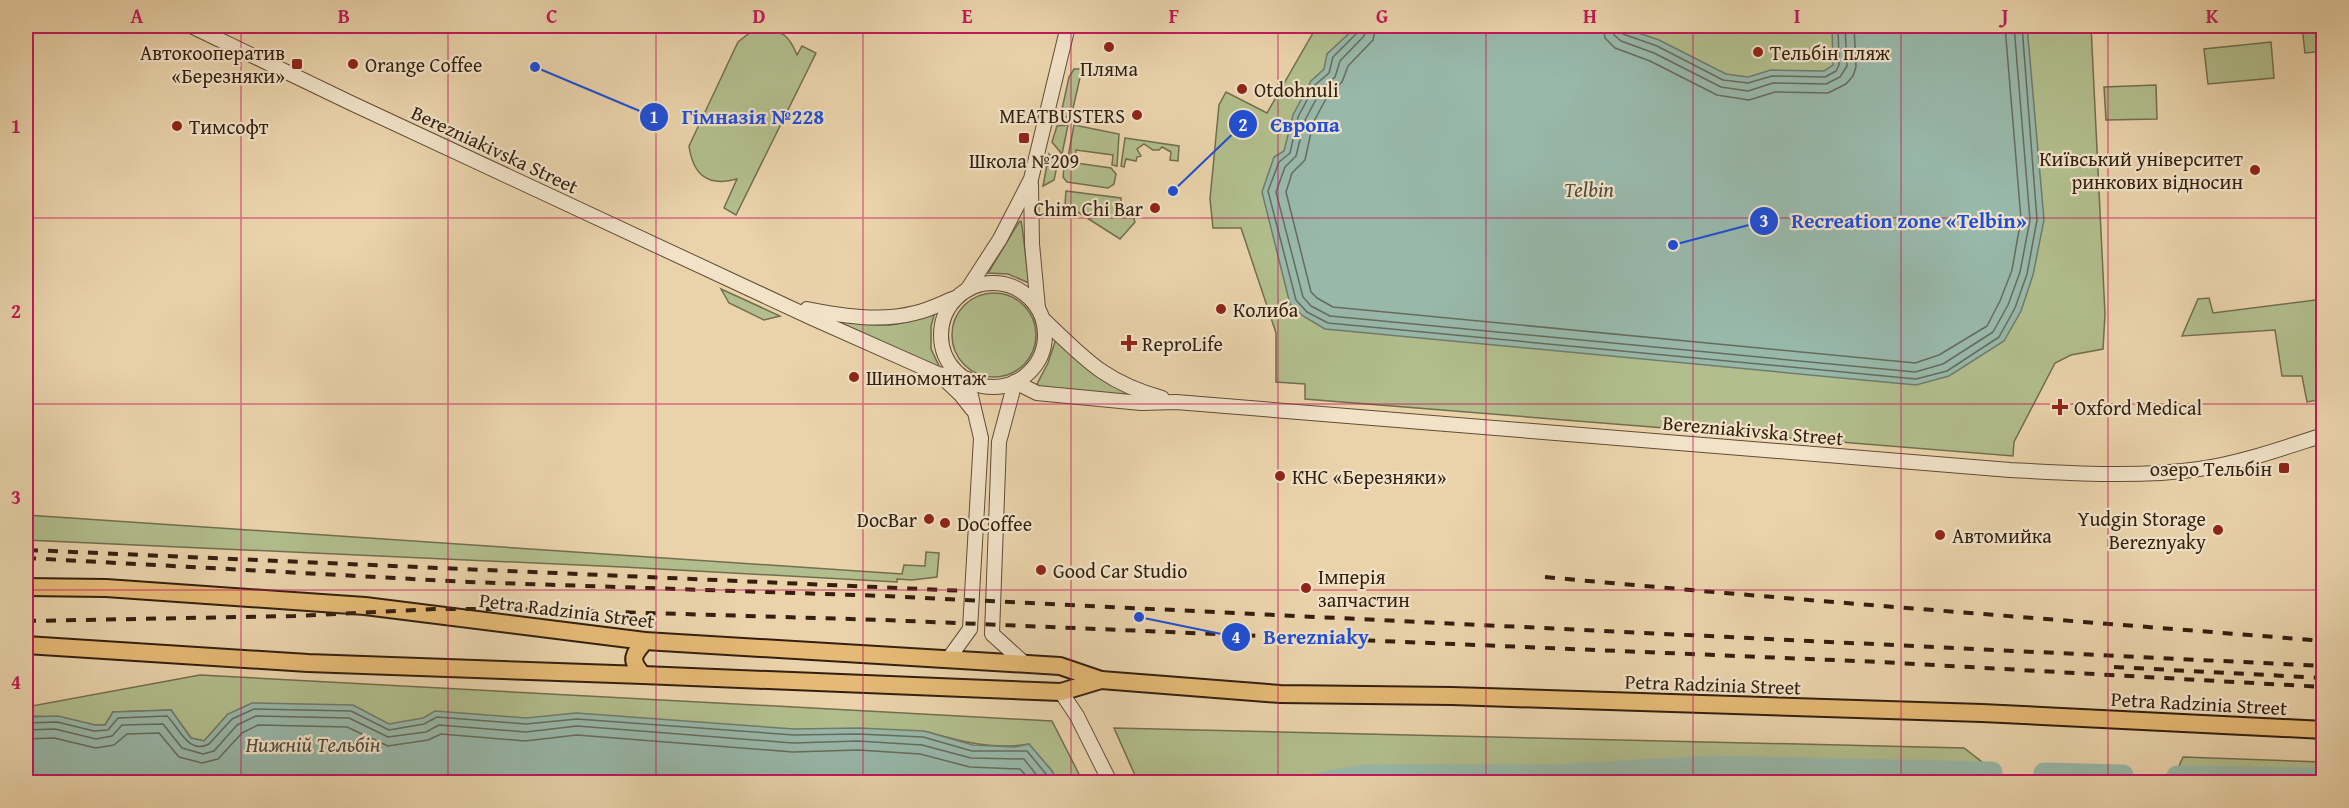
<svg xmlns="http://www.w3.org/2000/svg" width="2349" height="808" font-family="'Gentium Book Plus',serif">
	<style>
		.green { fill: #b2be8d; stroke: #726e4e; stroke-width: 1.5 }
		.water { fill: #98b8aa; stroke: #707b6c; stroke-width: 1.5 }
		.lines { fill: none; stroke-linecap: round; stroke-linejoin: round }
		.shore { stroke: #666c5c; stroke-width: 1.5 }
		.river { stroke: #98b8aa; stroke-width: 21 }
		.tertiary-casing { stroke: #614c36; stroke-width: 16 }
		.primary-casing { stroke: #331f0f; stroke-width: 20 }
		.tertiary { stroke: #f1e2c8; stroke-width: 14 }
		.primary { stroke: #e5ba76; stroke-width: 16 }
		.rail { stroke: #331f0f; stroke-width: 4; stroke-dasharray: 10 10; stroke-linecap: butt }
		.grid { fill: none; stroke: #c2185b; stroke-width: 1.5; stroke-opacity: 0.55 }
		.poi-dot { fill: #8f2418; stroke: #f1e2c8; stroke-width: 2 }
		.labels { text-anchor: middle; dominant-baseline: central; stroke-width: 4.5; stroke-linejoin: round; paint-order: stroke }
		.poi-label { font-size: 20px; fill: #331f0f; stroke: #f1e2c8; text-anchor: start }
		.street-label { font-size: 20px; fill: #331f0f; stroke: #f1e2c8 }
		.water-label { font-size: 21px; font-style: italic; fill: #514d3e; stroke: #f1e2c8 }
		.leader { fill: none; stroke: #1d4ed8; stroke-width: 2 }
		.callout-dot { fill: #1d4ed8; stroke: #f1e2c8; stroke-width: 2 }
		.mark-label { font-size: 18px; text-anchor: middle; font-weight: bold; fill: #fff }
		.callout-label { font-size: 21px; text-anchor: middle; font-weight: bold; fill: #1d4ed8; stroke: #f1e2c8; stroke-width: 4.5; stroke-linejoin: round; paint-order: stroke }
		.neatline { fill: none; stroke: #c2185b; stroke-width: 2 }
		.grid-label { font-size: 20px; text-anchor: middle; font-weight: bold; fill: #c2185b }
	</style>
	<rect width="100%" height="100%" fill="#ead3ab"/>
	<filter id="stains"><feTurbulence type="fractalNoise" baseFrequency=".00333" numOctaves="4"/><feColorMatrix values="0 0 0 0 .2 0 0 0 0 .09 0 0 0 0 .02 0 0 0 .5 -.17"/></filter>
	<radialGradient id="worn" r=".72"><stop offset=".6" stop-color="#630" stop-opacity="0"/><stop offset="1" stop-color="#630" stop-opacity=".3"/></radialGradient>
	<g class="green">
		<polygon points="1317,26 2091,26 2105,314 2103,349 2071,355 2055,363 2014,442 2013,456 1305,399 1305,384 1276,382 1276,333 1241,228 1213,228 1210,199 1219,105 1226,92 1267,113"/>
		<polygon points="2302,26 2323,26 2323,51 2305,53"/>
		<path d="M762,29C782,29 790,37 797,55L802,46L816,53L736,215L724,208L737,179C708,187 693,175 689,146L738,42L752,31Z"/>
		<polygon points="2271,42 2274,78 2208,84 2204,49"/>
		<polygon points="1074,69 1082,69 1071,117 1064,117 1061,114 1069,77"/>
		<polygon points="2156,85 2157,119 2106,120 2104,87"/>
		<polygon points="1068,125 1062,154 1052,142 1057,126"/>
		<polygon points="1074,125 1119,134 1117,166 1112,165 1113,155 1076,150 1075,158 1068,157"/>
		<polygon points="1125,138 1179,146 1178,161 1170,160 1171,152 1162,147 1159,150 1153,150 1144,144 1137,149 1141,156 1137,157 1136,161 1126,159 1124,167 1121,166"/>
		<polygon points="1049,154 1058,162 1054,180 1043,186"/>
		<polygon points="1069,162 1111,168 1116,174 1114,184 1108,188 1067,182 1063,177 1064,168"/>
		<polygon points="1066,191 1121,198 1121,205 1130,207 1135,222 1120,239 1065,204"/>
		<polygon points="1021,221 1022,226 1029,283 1008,274 988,273 1019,222"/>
		<polygon points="721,289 780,316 764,320 729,303"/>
		<circle cx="994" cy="335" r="42"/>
		<polygon points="2209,298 2213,313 2323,299 2323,399 2307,402 2302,376 2282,376 2275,330 2182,336 2198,299"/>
		<path d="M935,312L931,326V349L941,370L841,323L842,321C854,322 867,325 880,325C899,326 917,319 935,312Z"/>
		<polygon points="1056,339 1089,370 1137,395 1137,399 1040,388 1037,384 1048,363"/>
		<polygon points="26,515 902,574 904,565 925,566 926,552 939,553 937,577 912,580 897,579 897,582 623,567 26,540"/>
		<path d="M200,675L1052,721L1083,782H1057L1052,771L1029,744C994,750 962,742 928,732L506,762L228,714L204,741L191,738L171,710L113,712L105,725C78,727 53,713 26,717V707Z"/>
		<polygon points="1114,728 1964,748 2008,782 1138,782"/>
		<polygon points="2183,757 2323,762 2323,782 2172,782"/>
	</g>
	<g class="water">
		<polygon points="1357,26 1498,26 1530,28 1541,26 1618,26 1659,40 1726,74 1748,77 1771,70 1824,71 1833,65 1832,26 2027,26 2044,220 2033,275 2021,311 2004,341 1949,376 1916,385 1325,329 1303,316 1290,304 1262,192 1274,157 1284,151 1293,115 1311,81 1324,69 1327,54"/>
		<polygon points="252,703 353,705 389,724 423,718 435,711 526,718 576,713 794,729 859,728 924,731 973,745 1015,747 1029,744 1052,771 1057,782 26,782 26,717 58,716 95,725 105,725 113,712 171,710 191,738 204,741 228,714"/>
	</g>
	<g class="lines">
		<g class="shore">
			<polyline points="1360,26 1358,32 1333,57 1329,73 1315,85 1298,117 1290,153 1279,162 1268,191 1296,300 1307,312 1328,323 1916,379 1947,371 1999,337 2015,308 2027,274 2037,220 2022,26"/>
			<polyline points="1367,26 1364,36 1340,61 1335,77 1321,90 1305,120 1296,156 1285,167 1276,192 1303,297 1311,306 1330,316 1915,372 1943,364 1993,332 2008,305 2020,272 2030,220 2014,26"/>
			<polyline points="1376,26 1373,40 1348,66 1342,82 1328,95 1313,123 1305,160 1292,173 1286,192 1311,292 1317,298 1333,307 1915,363 1939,355 1987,326 2000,301 2012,270 2021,219 2005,26"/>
			<polyline points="1603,26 1605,38 1615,48 1650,61 1717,95 1749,100 1775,92 1828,93 1846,84 1853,76 1856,67 1854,26"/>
			<polyline points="1612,26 1614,35 1621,41 1654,53 1721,87 1748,91 1773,83 1826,84 1840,77 1847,66 1845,26"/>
			<polyline points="1619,26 1623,34 1657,46 1723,80 1748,83 1772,76 1825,77 1836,71 1839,65 1838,26"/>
			<path d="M26,723L57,722L94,731L108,730L118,718L167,716C179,727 188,755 209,744L232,719L254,709L351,711L389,730L424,724L437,717L526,724L577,719L794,735L858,734L923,737L972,751H1027L1046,774L1051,782"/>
			<polyline points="26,730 55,729 96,739 112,736 122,725 163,724 182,748 203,754 214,751 237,725 256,716 349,718 388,737 426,732 439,725 526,732 577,726 793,743 858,741 922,745 971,758 1024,759 1042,782"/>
			<polyline points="26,739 54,738 96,748 114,745 127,734 159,733 179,757 202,763 218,759 242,733 258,725 347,727 388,746 428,740 441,734 525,741 577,735 793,752 858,750 920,754 970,767 1020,769 1032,782"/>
		</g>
		<g class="river">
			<polyline points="2044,773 2123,775"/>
			<polyline points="2177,776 2324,778"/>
			<polyline points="1324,782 1364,775 1553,775 1710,766 1992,772"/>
		</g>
		<g class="tertiary-casing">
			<g id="tertiary">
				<polyline points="191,26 353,104 812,318 938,374 967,379"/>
				<polyline points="1031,184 1032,244 1038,308"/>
				<circle cx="993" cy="335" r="52"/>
				<polyline points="967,290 1000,239 1031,179 1068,26"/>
				<path d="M807,309C841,316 881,322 915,313C929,310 942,303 955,298"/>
				<path d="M1043,319C1085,359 1104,382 1162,398"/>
				<polyline points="940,375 961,395 972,409"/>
				<path d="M1015,382L1037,393L1141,403L1176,402L2010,470C2073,473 2136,478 2199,469C2241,463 2283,448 2324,435"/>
				<polyline points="1015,382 999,442 992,634 1025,664"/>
				<polyline points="949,658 970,629 981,438 967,379"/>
				<polyline points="1061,692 1077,716 1110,782"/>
			</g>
		</g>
		<g class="primary-casing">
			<g id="primary">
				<polyline points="26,587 106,588 365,606 645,641 1060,666 1101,680 1280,694 1452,696 1982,713 2324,730"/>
				<polyline points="26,645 308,663 643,675 1061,692 1101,680"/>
				<path d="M643,675C629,660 633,655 645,641"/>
			</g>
		</g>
		<use href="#tertiary" class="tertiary"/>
		<use href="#primary" class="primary"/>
		<g class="rail">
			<polyline points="28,550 967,591"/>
			<polyline points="26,558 468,582 885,596 2324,666"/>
			<path d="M1545,577C1804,601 2064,620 2324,641"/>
			<polyline points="26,621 294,616 434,609 513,609 884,620 1880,662 2324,687"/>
			<polyline points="2114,667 2324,678"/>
		</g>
	</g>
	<path class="grid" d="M241,26V782M448,26V782M656,26V782M863,26V782M1071,26V782M1278,26V782M1486,26V782M1693,26V782M1901,26V782M2108,26V782M26,218H2324M26,404H2324M26,590H2324"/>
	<g class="poi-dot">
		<circle cx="1109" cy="47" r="6"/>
		<circle cx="1758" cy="52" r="6"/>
		<rect x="291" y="58" width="12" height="12" rx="3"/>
		<circle cx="353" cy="64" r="6"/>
		<circle cx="1242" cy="89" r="6"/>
		<circle cx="1137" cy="115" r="6"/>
		<circle cx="177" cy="126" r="6"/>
		<rect x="1018" y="132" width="12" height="12" rx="3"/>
		<circle cx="2255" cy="170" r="6"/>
		<circle cx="1155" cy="208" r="6"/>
		<circle cx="1221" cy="309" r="6"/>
		<path d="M1126 334h6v6h6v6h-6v6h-6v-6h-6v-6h6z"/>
		<circle cx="854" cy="377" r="6"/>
		<path d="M2057 398h6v6h6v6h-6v6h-6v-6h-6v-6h6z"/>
		<rect x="2278" y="462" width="12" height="12" rx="3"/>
		<circle cx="1280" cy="476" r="6"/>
		<circle cx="929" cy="519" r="6"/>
		<circle cx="945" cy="523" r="6"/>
		<circle cx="2218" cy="530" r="6"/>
		<circle cx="1940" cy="535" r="6"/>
		<circle cx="1041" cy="570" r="6"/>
		<circle cx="1306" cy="588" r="6"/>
	</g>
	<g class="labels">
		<g class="poi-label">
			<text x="285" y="52" text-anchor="end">Автокооператив<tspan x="285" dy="23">«Березняки»</tspan></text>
			<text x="1770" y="52">Тельбін пляж</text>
			<text x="365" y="64">Orange Coffee</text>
			<text x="1109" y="68" text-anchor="middle">Пляма</text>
			<text x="1254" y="89">Otdohnuli</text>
			<text x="1125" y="115" text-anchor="end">MEATBUSTERS</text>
			<text x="189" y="126">Тимсофт</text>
			<text x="2243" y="158" text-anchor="end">Київський університет<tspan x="2243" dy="23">ринкових відносин</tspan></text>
			<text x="1024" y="160" text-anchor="middle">Школа №209</text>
			<text x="1143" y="208" text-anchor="end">Chim Chi Bar</text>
			<text x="1233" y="309">Колиба</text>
			<text x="1142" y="343">ReproLife</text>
			<text x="866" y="377">Шиномонтаж</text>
			<text x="2074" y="407">Oxford Medical</text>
			<text x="2272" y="468" text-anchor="end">озеро Тельбін</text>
			<text x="1292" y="476">КНС «Березняки»</text>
			<text x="2206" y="518" text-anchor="end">Yudgin Storage<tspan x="2206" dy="23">Bereznyaky</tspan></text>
			<text x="917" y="519" text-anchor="end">DocBar</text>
			<text x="957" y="523">DoCoffee</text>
			<text x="1952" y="535">Автомийка</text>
			<text x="1053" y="570">Good Car Studio</text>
			<text x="1318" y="576">Імперія<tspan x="1318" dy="23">запчастин</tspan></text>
		</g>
		<g class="street-label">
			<text transform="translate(495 149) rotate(25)">Berezniakivska Street</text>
			<text transform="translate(1753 430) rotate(5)">Berezniakivska Street</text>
			<text transform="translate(567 610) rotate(7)">Petra Radzinia Street</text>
			<text transform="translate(1713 684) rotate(2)">Petra Radzinia Street</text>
			<text transform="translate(2199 703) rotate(3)">Petra Radzinia Street</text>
		</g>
		<g class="water-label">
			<text x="1589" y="189">Telbin</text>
			<text x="313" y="744">Нижній Тельбін</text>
		</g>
	</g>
	<path class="leader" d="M535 67L654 117M1173 191L1243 124M1673 245L1764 221M1139 617L1236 637"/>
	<g class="callout-dot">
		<circle cx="535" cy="67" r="6"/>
		<circle cx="1173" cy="191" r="6"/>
		<circle cx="1673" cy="245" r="6"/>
		<circle cx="1139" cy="617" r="6"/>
		<circle cx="654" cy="117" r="15"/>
		<circle cx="1243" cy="124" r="15"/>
		<circle cx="1764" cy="221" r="15"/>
		<circle cx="1236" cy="637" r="15"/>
	</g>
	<g class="mark-label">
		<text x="654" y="123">1</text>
		<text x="1243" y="131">2</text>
		<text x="1764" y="227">3</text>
		<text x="1236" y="643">4</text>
	</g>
	<g class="callout-label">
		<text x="753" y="124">Гімназія №228</text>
		<text x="1305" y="132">Європа</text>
		<text x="1909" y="228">Recreation zone «Telbin»</text>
		<text x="1316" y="644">Berezniaky</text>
	</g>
	<rect width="2349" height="808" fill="none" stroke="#ead3ab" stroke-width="66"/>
	<rect x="33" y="33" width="2283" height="742" class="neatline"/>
	<g class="grid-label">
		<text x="137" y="23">A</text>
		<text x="344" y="23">B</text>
		<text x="552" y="23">C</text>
		<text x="759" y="23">D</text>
		<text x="967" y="23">E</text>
		<text x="1174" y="23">F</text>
		<text x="1382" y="23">G</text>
		<text x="1590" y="23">H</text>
		<text x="1797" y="23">I</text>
		<text x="2005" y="23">J</text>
		<text x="2212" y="23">K</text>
		<text x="16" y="133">1</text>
		<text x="16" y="318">2</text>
		<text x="16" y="504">3</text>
		<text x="16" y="689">4</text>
	</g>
	<rect width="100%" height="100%" filter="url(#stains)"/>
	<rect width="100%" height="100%" fill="url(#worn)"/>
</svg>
